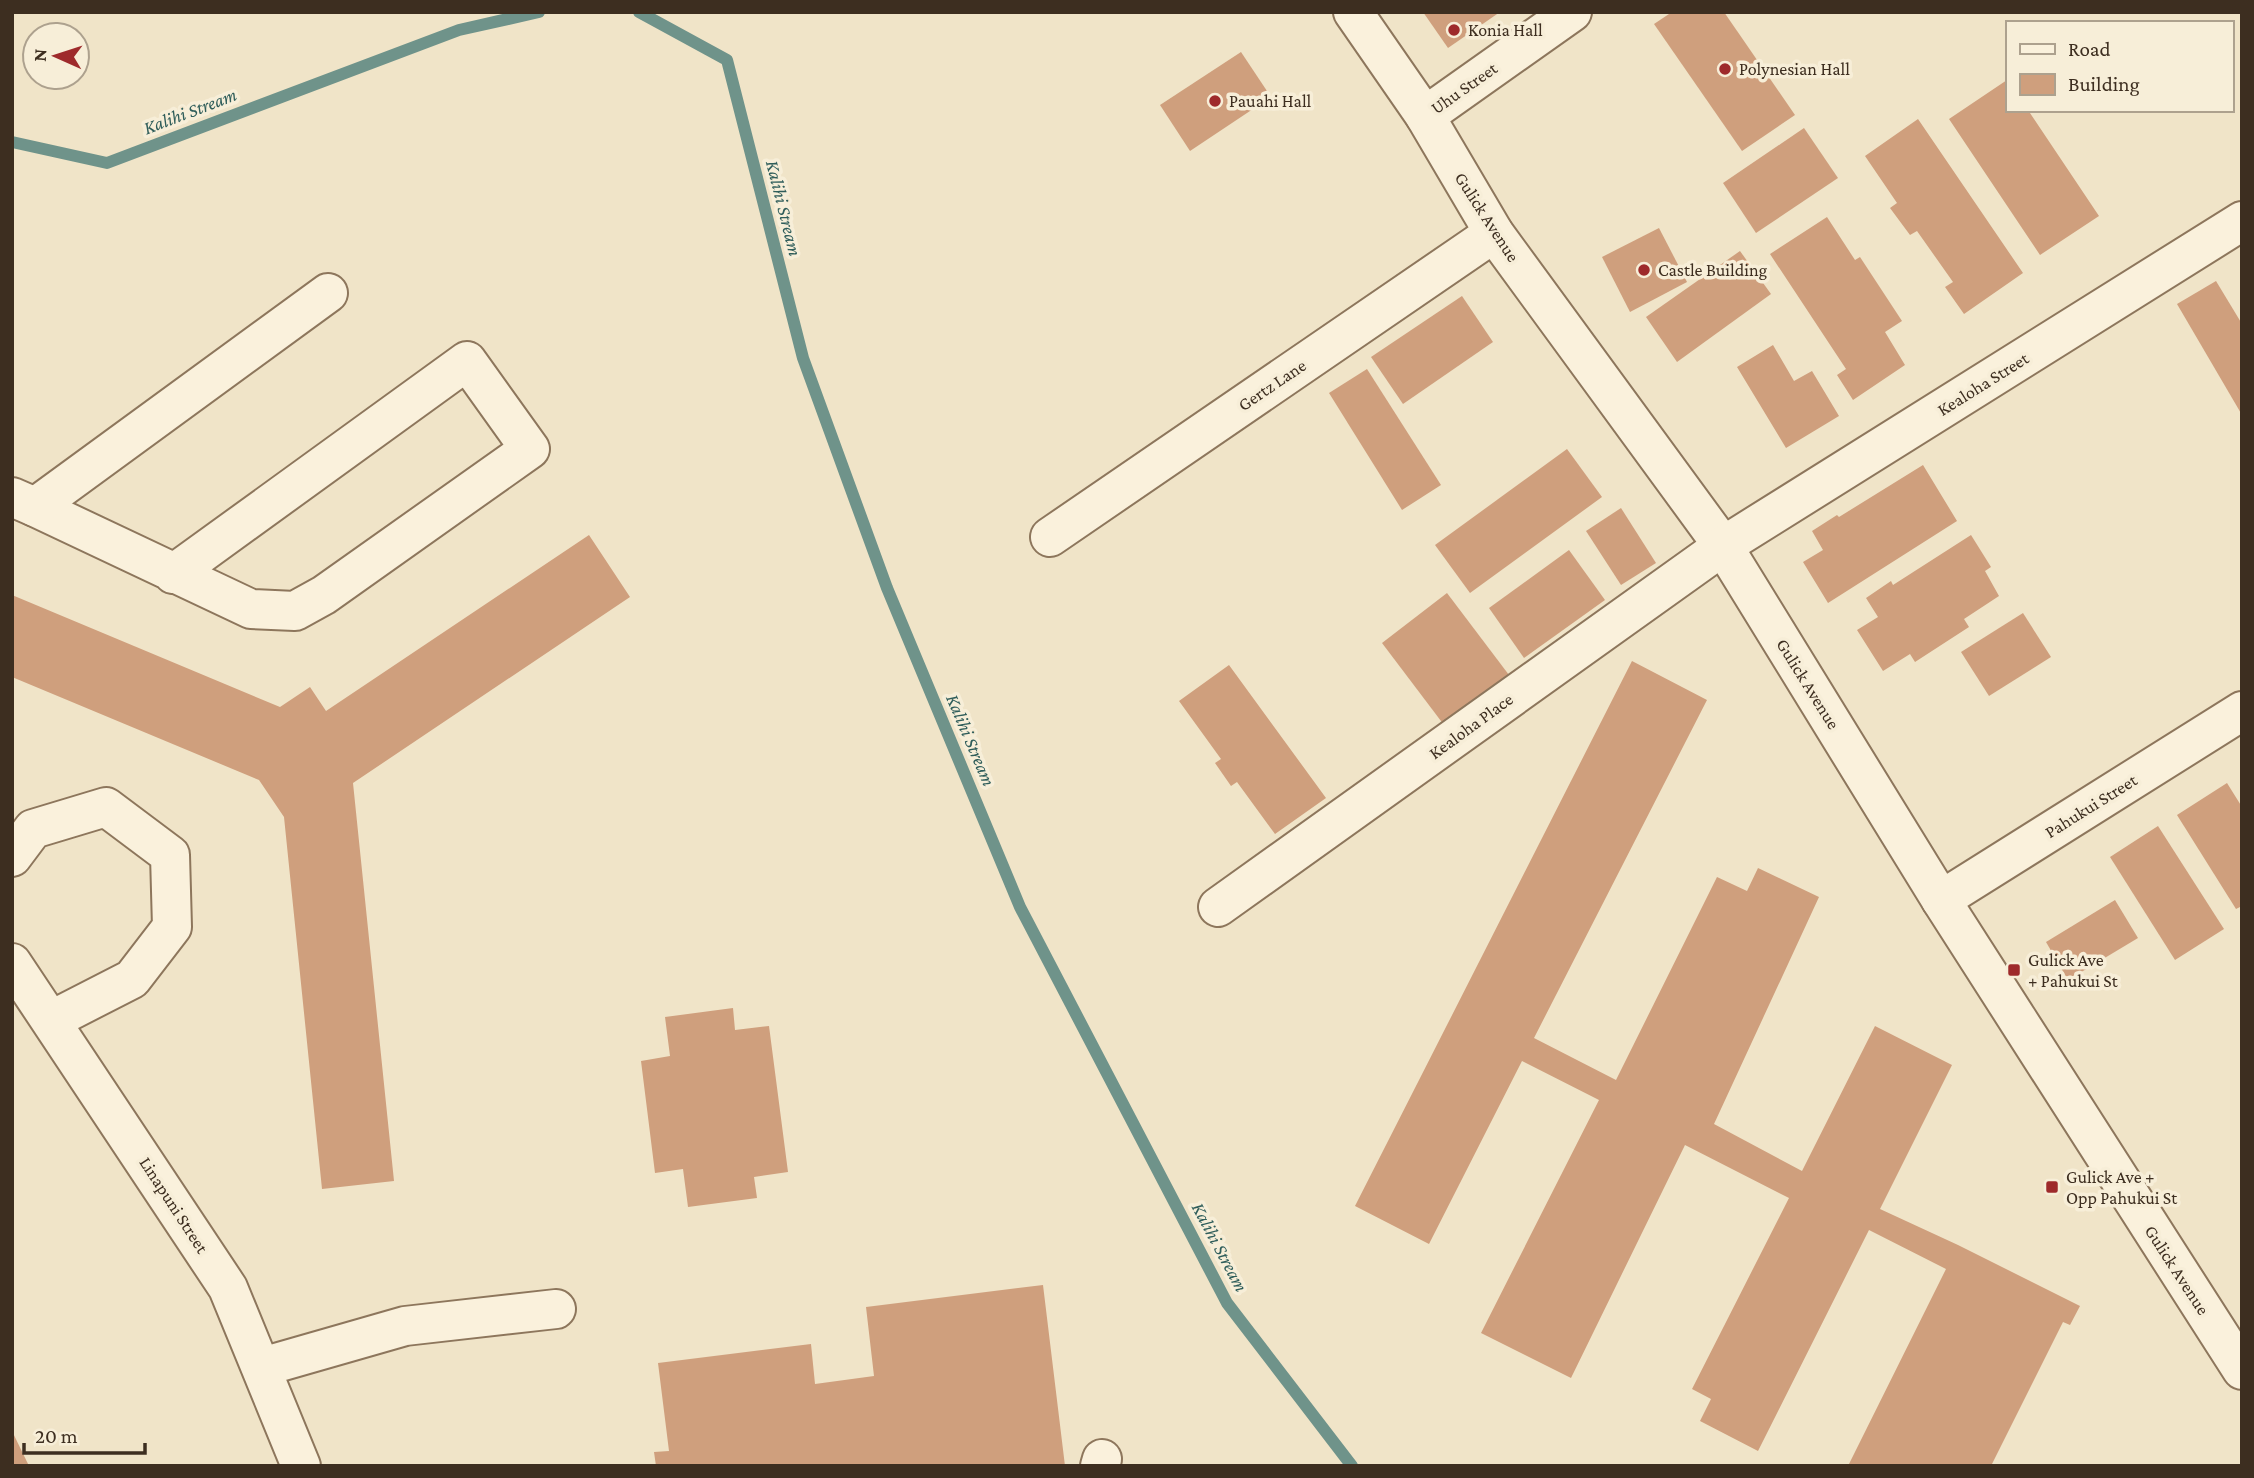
<svg xmlns="http://www.w3.org/2000/svg" width="2254" height="1478" font-family="'Crimson Pro',serif">
	<style>
		.lines { fill: none; stroke-linecap: round; stroke-linejoin: round }
		.stream { stroke: #6f938a; stroke-width: 12 }
		.building { fill: #cf9f7d }
		.minor-casing { stroke: #8d765c; stroke-width: 42 }
		.minor { stroke: #faf1dc; stroke-width: 38 }
		.poi-dot { fill: #9e2a2b; stroke: #f7eed8; stroke-width: 2.5 }
		.labels { text-anchor: middle; dominant-baseline: central; stroke-width: 7; stroke-linejoin: round; paint-order: stroke }
		.poi-label { font-size: 18px; fill: #3d2e20; stroke: #f7eed8; text-anchor: start }
		.street-label { font-size: 18px; fill: #3d2e20; stroke: #f7eed8 }
		.water-label { font-size: 19px; font-style: italic; fill: #2f5d5a; stroke: #f7eed8 }
	</style>
	<rect width="100%" height="100%" fill="#f0e4c8"/>
	<g class="lines">
		<g class="stream">
			<polyline points="639,12 727,60 803,358 887,588 1020,907 1227,1303 1352,1466"/>
			<polyline points="12,142 107,163 459,30 539,12"/>
		</g>
	</g>
	<g class="building">
		<polygon points="1423,12 1500,12 1448,48"/>
		<polygon points="1672,12 1724,12 1795,115 1742,151 1654,24"/>
		<polygon points="1241,52 1271,97 1190,151 1160,105"/>
		<polygon points="2007,80 2007,110 2028,110 2099,216 2040,255 1949,119"/>
		<polygon points="1918,119 2023,273 1964,314 1945,287 1953,282 1917,231 1910,235 1890,208 1897,203 1865,156"/>
		<polygon points="1804,128 1838,178 1756,233 1723,183"/>
		<polygon points="1827,217 1855,260 1860,257 1902,321 1885,332 1905,365 1853,400 1837,375 1846,369 1770,254"/>
		<polygon points="1659,228 1687,282 1630,312 1602,257"/>
		<polygon points="1740,251 1771,294 1677,362 1646,317"/>
		<polygon points="2216,281 2242,324 2242,415 2177,304"/>
		<polygon points="1462,296 1493,342 1403,404 1371,357"/>
		<polygon points="1773,345 1794,381 1812,371 1839,416 1786,448 1737,367"/>
		<polygon points="1367,369 1441,485 1402,510 1329,393"/>
		<polygon points="1567,449 1602,497 1470,593 1435,545"/>
		<polygon points="1923,465 1957,521 1828,603 1803,562 1823,550 1812,531 1837,515 1839,517"/>
		<polygon points="1621,508 1656,563 1621,585 1586,531"/>
		<polygon points="589,535 630,597 353,783 394,1181 322,1189 284,817 259,780 12,677 12,595 280,707 310,687 326,711"/>
		<polygon points="1971,535 1991,567 1985,571 1999,596 1964,619 1969,627 1915,662 1910,654 1883,671 1857,630 1878,617 1866,598 1891,581 1893,585"/>
		<polygon points="1569,550 1605,600 1524,658 1489,608"/>
		<polygon points="1447,593 1509,675 1444,725 1382,643"/>
		<polygon points="2023,613 2051,657 1989,696 1961,652"/>
		<polygon points="1632,661 1707,700 1534,1038 1616,1080 1717,877 1747,891 1758,868 1819,897 1714,1124 1802,1171 1875,1026 1952,1065 1880,1209 1958,1245 2080,1306 2070,1325 2063,1322 1991,1466 1848,1466 1946,1269 1869,1230 1758,1451 1700,1421 1711,1399 1692,1389 1789,1198 1685,1145 1571,1378 1481,1333 1599,1100 1522,1061 1429,1244 1355,1206"/>
		<polygon points="1229,665 1326,798 1275,834 1237,782 1231,786 1215,763 1221,759 1179,701"/>
		<polygon points="2227,783 2242,807 2242,906 2236,909 2177,815"/>
		<polygon points="2158,826 2224,929 2175,960 2110,857"/>
		<polygon points="2115,900 2138,938 2068,980 2046,942"/>
		<polygon points="733,1008 735,1030 769,1026 788,1172 754,1177 757,1198 688,1207 683,1169 655,1173 641,1061 670,1056 665,1017"/>
		<polygon points="1043,1285 1065,1466 656,1466 654,1452 669,1451 658,1363 811,1344 815,1384 874,1376 866,1307"/>
		<polygon points="12,1431 29,1466 12,1466"/>
	</g>
	<g class="lines">
		<g class="minor-casing">
			<g id="minor">
				<polyline points="1353,12 1425,116 1494,233 1723,546 1941,900 2242,1370"/>
				<polyline points="1425,116 1572,12"/>
				<polyline points="12,497 35,507 251,609 295,611 324,595 530,449 467,361 173,574"/>
				<polyline points="35,507 328,293"/>
				<polyline points="1050,537 1494,233"/>
				<polyline points="12,857 33,829 106,807 170,855 172,927 132,979 52,1020"/>
				<polyline points="1941,900 2242,711"/>
				<polyline points="1218,907 1723,546 2242,221"/>
				<polyline points="12,963 228,1288 301,1466"/>
				<polyline points="262,1367 405,1326 556,1309"/>
				<polyline points="1100,1466 1102,1459"/>
			</g>
		</g>
		<use href="#minor" class="minor"/>
	</g>
	<g class="poi-dot">
		<circle cx="1454" cy="30" r="7"/>
		<circle cx="1725" cy="69" r="7"/>
		<circle cx="1215" cy="101" r="7"/>
		<circle cx="1644" cy="270" r="7"/>
		<rect x="2007" y="963" width="14" height="14" rx="3.5"/>
		<rect x="2045" y="1180" width="14" height="14" rx="3.5"/>
	</g>
	<g class="labels">
		<g class="poi-label">
			<text x="1468" y="30">Konia Hall</text>
			<text x="1739" y="69">Polynesian Hall</text>
			<text x="1229" y="101">Pauahi Hall</text>
			<text x="1658" y="270">Castle Building</text>
			<text x="2028" y="960">Gulick Ave<tspan x="2028" dy="21">+ Pahukui St</tspan></text>
			<text x="2066" y="1177">Gulick Ave +<tspan x="2066" dy="21">Opp Pahukui St</tspan></text>
		</g>
		<g class="street-label">
			<text transform="translate(1464 88) rotate(-35)">Uhu Street</text>
			<text transform="translate(1487 217) rotate(57)">Gulick Avenue</text>
			<text transform="translate(1983 384) rotate(-32)">Kealoha Street</text>
			<text transform="translate(1272 385) rotate(-34)">Gertz Lane</text>
			<text transform="translate(1808 684) rotate(58)">Gulick Avenue</text>
			<text transform="translate(1471 726) rotate(-36)">Kealoha Place</text>
			<text transform="translate(2091 806) rotate(-32)">Pahukui Street</text>
			<text transform="translate(174 1205) rotate(57)">Linapuni Street</text>
			<text transform="translate(2177 1270) rotate(57)">Gulick Avenue</text>
		</g>
		<g class="water-label">
			<text transform="translate(190 111) rotate(-21)">Kalihi Stream</text>
			<text transform="translate(784 208) rotate(76)">Kalihi Stream</text>
			<text transform="translate(971 740) rotate(67)">Kalihi Stream</text>
			<text transform="translate(1220 1247) rotate(62)">Kalihi Stream</text>
		</g>
	</g>
	<rect width="2254" height="1478" fill="none" stroke="#3d2e20" stroke-width="28"/>
	<rect x="2006" y="21" width="228" height="91" fill="#f7eed8" stroke="#ada18e" stroke-width="2"/>
	<rect x="2020" y="44" width="35" height="10" fill="#faf1dc" stroke="#ada18e" stroke-width="2"/>
	<text x="2068" y="56" font-size="21" fill="#3d2e20">Road</text>
	<rect x="2020" y="74" width="35" height="21" fill="#cf9f7d" stroke="#ada18e" stroke-width="2"/>
	<text x="2068" y="91" font-size="21" fill="#3d2e20">Building</text>
	<g transform="translate(56 56) rotate(273)"><circle r="33" fill="#f7eed8" stroke="#ada18e" stroke-width="2"/>
	<path d="M0-5L12 26L0 18L-12 26Z" fill="#9e2a2b"/>
	<text y="-10" font-size="19" font-weight="bold" text-anchor="middle" fill="#3d2e20">N</text>
	</g>
	<path d="M24 1443v10h121v-10" fill="none" stroke="#3d2e20" stroke-width="3.5"/>
	<text x="35" y="1443" font-size="21" fill="#3d2e20" stroke="#f7eed8" stroke-width="5" paint-order="stroke">20 m</text>
</svg>
